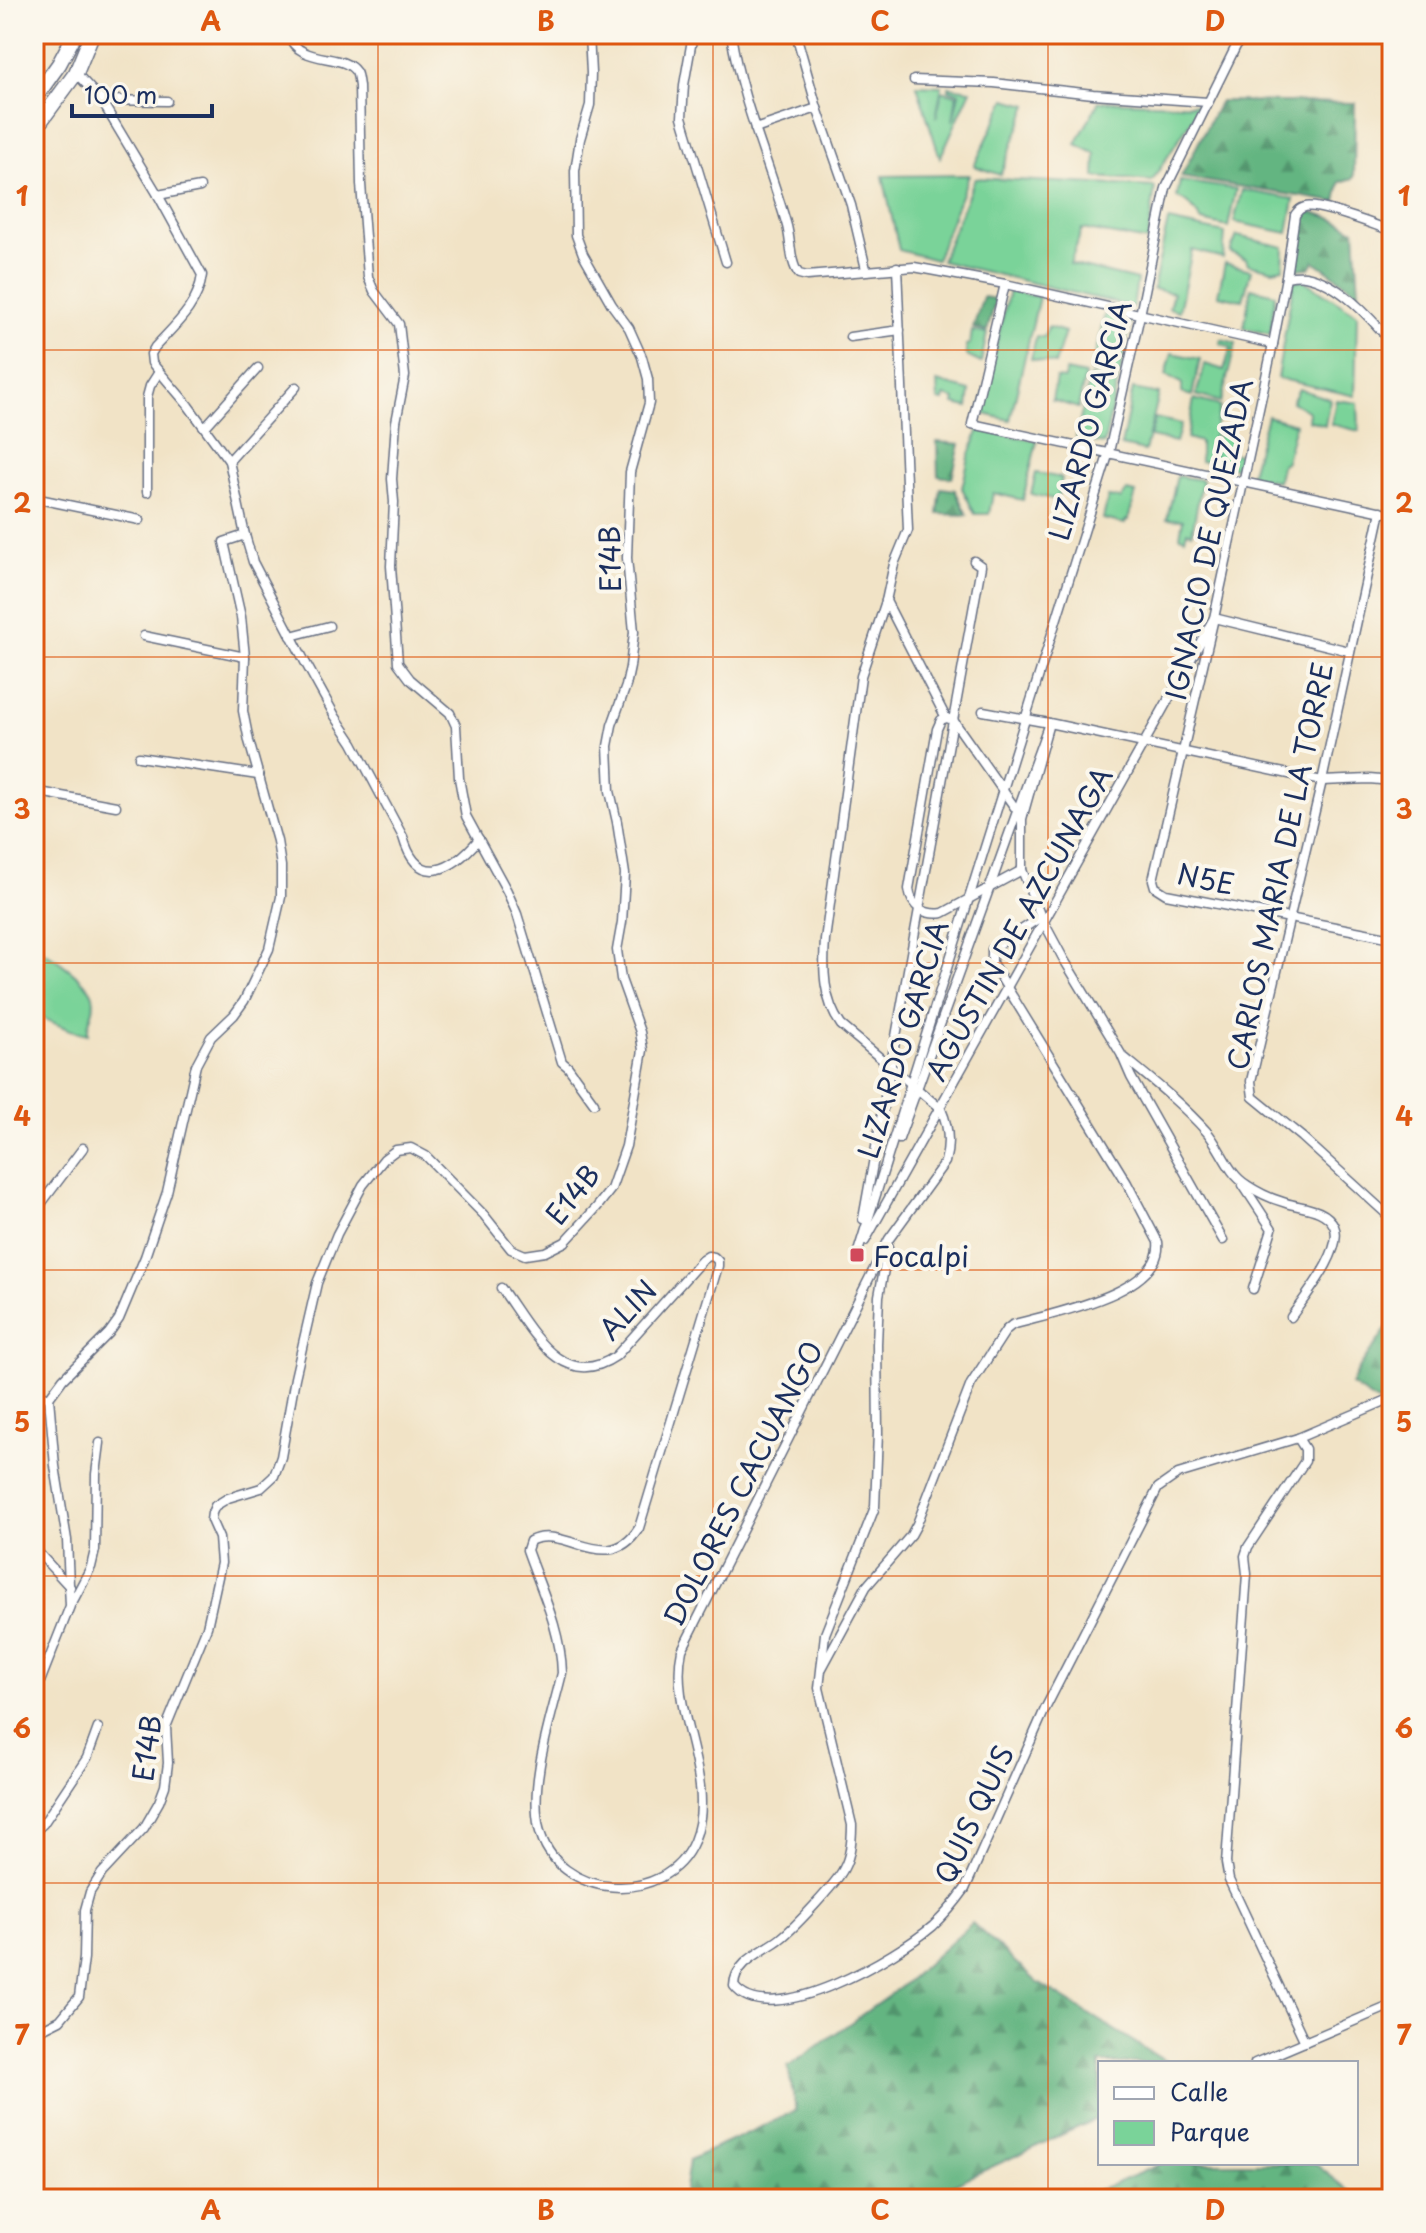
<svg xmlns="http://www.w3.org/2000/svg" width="1426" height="2233" font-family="'Playpen Sans',sans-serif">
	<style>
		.green { fill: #7ad399; stroke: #4a817c; stroke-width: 2 }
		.forest { fill: url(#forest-firs); stroke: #3f7270; stroke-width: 2 }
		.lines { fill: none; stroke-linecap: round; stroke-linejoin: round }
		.street-casing { stroke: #666e82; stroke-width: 11 }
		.highway-casing { stroke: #666e82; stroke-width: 17 }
		.street { stroke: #fff; stroke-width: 8 }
		.highway { stroke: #fff; stroke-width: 14 }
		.grid { fill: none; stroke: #de5710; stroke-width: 2; stroke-opacity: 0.55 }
		.poi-dot { fill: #d1495b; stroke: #fbf7ec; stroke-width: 3 }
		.labels { text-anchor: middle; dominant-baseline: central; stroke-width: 8; stroke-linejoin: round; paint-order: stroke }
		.street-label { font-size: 28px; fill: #1b2f5e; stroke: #fbf7ec }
		.poi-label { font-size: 28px; fill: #1b2f5e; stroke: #fbf7ec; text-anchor: start }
		.neatline { fill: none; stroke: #de5710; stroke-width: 3 }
		.grid-label { font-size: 26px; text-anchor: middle; font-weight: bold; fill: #de5710 }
	</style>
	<defs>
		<pattern id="forest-firs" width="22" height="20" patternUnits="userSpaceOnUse" patternTransform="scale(2)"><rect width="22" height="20" fill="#63b581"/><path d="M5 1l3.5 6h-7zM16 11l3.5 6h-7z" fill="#51946d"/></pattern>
	</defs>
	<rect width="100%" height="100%" fill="#fbf7ec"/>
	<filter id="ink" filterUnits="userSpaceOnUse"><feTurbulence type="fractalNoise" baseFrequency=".0125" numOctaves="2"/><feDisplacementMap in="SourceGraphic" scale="16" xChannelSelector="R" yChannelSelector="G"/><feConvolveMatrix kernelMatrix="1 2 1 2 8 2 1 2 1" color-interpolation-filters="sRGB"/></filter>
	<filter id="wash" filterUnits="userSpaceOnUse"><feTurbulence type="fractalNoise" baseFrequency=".006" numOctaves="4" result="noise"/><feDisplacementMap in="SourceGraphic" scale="32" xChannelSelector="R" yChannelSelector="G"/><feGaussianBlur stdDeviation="1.8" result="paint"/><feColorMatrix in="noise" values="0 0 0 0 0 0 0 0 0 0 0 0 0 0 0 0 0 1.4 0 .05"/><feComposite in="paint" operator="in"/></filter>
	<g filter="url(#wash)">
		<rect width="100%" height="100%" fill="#f1e3c6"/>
		<g class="green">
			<polygon points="917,85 942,86 936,118 942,91 957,95 953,121 959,93 949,90 949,87 971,90 940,158"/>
			<polygon points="1006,99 1028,105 1000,175 974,166"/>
			<polygon points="1099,101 1201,105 1152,181 1095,177 1096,154 1076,144"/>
			<polygon points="969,175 936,260 899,250 883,176"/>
			<polygon points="975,178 1155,187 1148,241 1082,229 1070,264 1137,280 1133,307 941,261"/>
			<polygon points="1180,181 1236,189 1228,227 1202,221 1189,204 1177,197"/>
			<polygon points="1242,190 1294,199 1288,233 1234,222"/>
			<polygon points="1168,221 1225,233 1223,258 1192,250 1179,311 1169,308 1173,293 1153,289"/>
			<polygon points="1237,236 1284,247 1283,268 1273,270 1248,264 1246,259 1230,252"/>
			<polygon points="1225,263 1251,270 1243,300 1218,295"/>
			<polygon points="1303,280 1357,314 1355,396 1277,378 1294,281"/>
			<polygon points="1251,288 1275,294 1270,334 1244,328"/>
			<polygon points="1009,291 1039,297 1010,420 980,413"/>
			<polygon points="1105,314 1131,319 1120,375 1091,372"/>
			<polygon points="1048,327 1065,332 1055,364 1031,359 1036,336 1044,337"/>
			<polygon points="972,331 987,333 981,363 967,356 966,345 970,344"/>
			<polygon points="1221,339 1236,343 1221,402 1196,395 1205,364 1224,370 1231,347 1220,343"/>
			<polygon points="1172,353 1200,359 1192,396 1182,393 1182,383 1166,375"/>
			<polygon points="1066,371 1085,375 1078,408 1052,400 1056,378 1064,379"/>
			<polygon points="1090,376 1118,380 1104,444 1076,438"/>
			<polygon points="937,382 970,391 968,407 954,404 955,399 944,396 943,401 938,400"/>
			<polygon points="1133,389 1159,394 1145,451 1121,446"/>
			<polygon points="1299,389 1330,399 1325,425 1308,420 1309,412 1292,402"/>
			<polygon points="1194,399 1220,406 1208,462 1200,461 1200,442 1187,438"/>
			<polygon points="1336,400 1358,403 1359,431 1331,424"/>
			<polygon points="1267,416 1295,424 1286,461 1281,465 1278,481 1250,476"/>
			<polygon points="1155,418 1181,424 1176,442 1150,437"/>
			<polygon points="979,429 1037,441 1023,500 993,493 989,514 975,514 962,488 969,457"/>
			<polygon points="1219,432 1227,434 1233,438 1230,453 1241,455 1237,468 1211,464"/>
			<polygon points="1036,473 1062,478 1057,500 1031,494"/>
			<polygon points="1177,476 1202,480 1192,533 1187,531 1185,538 1180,536 1183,520 1167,519"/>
			<polygon points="1127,491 1136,493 1128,520 1125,521 1125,524 1103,519 1108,497 1121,499"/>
			<path d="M34,949C48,950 89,982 93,996C97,1010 86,1021 88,1034L70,1030L38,1016L34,1007Z"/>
		</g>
		<g class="forest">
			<polygon points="1220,101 1355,103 1354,178 1340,182 1336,202 1181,177"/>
			<path d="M1308,212C1324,213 1341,223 1355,230L1359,293L1314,261L1310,268L1297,269C1293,249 1298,230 1308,212Z"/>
			<polygon points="983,297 996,299 987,331 973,328"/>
			<polygon points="937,442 960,444 952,478 938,476"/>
			<polygon points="941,488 955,490 967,515 938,514"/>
			<polygon points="1392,1321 1392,1404 1386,1408 1351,1385 1360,1367"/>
			<polygon points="972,1923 1037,1982 1168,2063 1100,2063 1100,2117 922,2199 679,2199 684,2196 689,2160 796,2111 788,2067 901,1987"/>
			<path d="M1163,2163H1314L1359,2198C1328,2199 1296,2200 1264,2199C1237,2198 1183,2184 1159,2199H1079Z"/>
		</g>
	</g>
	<g filter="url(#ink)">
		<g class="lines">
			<g class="street-casing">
				<g id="street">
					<path d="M288,34C300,67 342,51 356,72C358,76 358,81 359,86L361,184L368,277L374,291L399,324L405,376L396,422L392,479L394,502L391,566L398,663L410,679L450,713L456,726L459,778L466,816L507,891L517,914L562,1062L568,1067L594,1103"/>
					<polyline points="693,34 684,85 682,117 726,262"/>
					<path d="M731,34C741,101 769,162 787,226C791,241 790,264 799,274L807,276L914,267L1005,284L1273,344"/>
					<polyline points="796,34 817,108 851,205 866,269"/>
					<path d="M76,73L101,100L158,195L202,275C198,306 175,325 155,347L151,354L152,363L187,404L229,461L245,535L253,562L304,660L335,716L353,743L403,837C418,890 453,870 479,839"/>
					<polyline points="914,80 994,83 1093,94 1208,102"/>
					<polyline points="101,100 167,101"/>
					<polyline points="755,129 817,108"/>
					<polyline points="158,195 200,187"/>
					<path d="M1392,231C1374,225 1320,203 1305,207C1299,209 1299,210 1295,215L1286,277L1273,344L1214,618L1153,880L1155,887L1166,894L1392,938"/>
					<path d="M1286,277C1292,276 1299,275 1305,276C1339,282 1371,318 1392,343"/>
					<polyline points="1005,284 972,424 1392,514"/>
					<polyline points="850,337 900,330"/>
					<polyline points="205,427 258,368"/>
					<polyline points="229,461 296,387"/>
					<polyline points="147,492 147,397 150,386 159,372"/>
					<polyline points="34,498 140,520"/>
					<polyline points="1381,511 1322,781 1251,1081 1253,1097 1302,1137 1392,1219"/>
					<polyline points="886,601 946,718"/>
					<polyline points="144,636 245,657"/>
					<polyline points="291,636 329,626"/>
					<polyline points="983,711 1049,723 1322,781 1369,779 1392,781"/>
					<polyline points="139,757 258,775"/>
					<polyline points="34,791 116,806"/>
					<path d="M1018,812L953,720L946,718L941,720L937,729L909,889C911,907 925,916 943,913L1022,870"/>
					<polyline points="34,849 36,858 34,879"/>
					<path d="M1125,1058C1153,1081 1182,1104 1207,1132C1221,1148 1228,1174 1247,1185C1259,1193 1272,1199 1286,1203C1301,1208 1326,1208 1334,1226C1345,1249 1304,1298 1291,1317"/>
					<polyline points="899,1139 1049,723 1022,819 1022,870 1041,917 1063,958 1121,1054 1131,1077 1223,1240"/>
					<polyline points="1243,1185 1272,1229 1253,1289"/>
					<polyline points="34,1213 83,1148"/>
					<polyline points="863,1219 981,566 974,561"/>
					<polyline points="865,1241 1214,618 1349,651"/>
					<path d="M888,1248L879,1296L877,1344L878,1433L875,1507L825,1634L819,1688L852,1825C852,1840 851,1855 844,1868C837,1883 794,1928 780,1939C763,1952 735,1961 734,1986C770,2033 899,1955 933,1926C945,1915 955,1903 965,1889L1045,1709L1158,1488L1178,1474L1298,1438L1392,1398"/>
					<polyline points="857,1255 1109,452 1140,315 1166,188 1242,34"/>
					<path d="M501,1288C529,1326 561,1394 616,1356L702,1260L708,1256L714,1257L718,1261V1266L639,1528C608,1578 565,1523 530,1541L527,1550C541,1590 561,1630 562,1673C551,1719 529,1782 539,1828C556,1900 666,1908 694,1841C719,1780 668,1712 682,1650L889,1239L945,1162C950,1144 949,1127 941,1109L841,1025C823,1000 823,969 825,940L861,676L886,601L894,564L908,530L897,267"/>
					<polyline points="34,1392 49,1398 55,1466 67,1540 70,1606 34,1697"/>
					<polyline points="49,1398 63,1379 109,1333 119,1319 145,1257 167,1192 196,1065 211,1037 234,1015 244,1001 269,949 281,897 281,866 277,841 249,741 243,711 245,657 241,617 224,542 245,535"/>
					<polyline points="1298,1438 1305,1449 1305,1461 1248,1547 1245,1556 1247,1574 1226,1863 1229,1880 1305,2042"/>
					<polyline points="34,1548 70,1587"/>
					<polyline points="73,1601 91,1567 95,1550 96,1474 100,1443"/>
					<path d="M822,1668L866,1587L911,1535L917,1524L971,1384L1006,1330L1012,1325C1048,1314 1164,1294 1158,1242L1127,1183L992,963V949L1041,917"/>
					<polyline points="34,1832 43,1824 87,1758 98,1728"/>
					<polyline points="34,2033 60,2020 79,1997 84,1958 85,1910 90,1892 102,1873 144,1828 159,1802 165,1786 168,1763 166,1727 207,1627 221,1563 219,1538 211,1520 212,1513 215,1506 228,1498 261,1488 274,1476 281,1457 295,1378 317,1283 337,1234 363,1185 384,1159 396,1150 411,1148 426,1156 484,1215 511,1249 525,1255 545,1252 565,1242 597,1207 611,1189 626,1146 643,1050 640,1032 621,979 617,950 622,922 625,874 617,822 610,791 608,746 612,725 626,686 630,667 634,632 627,558 630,472 649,403 648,379 642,357 629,328 612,305 583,254 576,235 575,171 580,139 590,105 591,73 589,34"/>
					<polyline points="1255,2063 1392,2005"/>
				</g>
			</g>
			<g class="highway-casing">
				<g id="highway">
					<polyline points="34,99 59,64 75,34"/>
					<polyline points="34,130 76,73 92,34"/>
				</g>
			</g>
			<use href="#street" class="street"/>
			<use href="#highway" class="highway"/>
		</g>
	</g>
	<path class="grid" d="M378,34V2199M713,34V2199M1048,34V2199M34,350H1392M34,657H1392M34,963H1392M34,1270H1392M34,1576H1392M34,1883H1392"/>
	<rect class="poi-dot" x="849" y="1247" width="16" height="16" rx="4"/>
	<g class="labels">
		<g class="street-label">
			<text transform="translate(1089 420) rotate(-75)">LIZARDO GARCIA</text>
			<text transform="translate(1208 539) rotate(-78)">IGNACIO DE QUEZADA</text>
			<text transform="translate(609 559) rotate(-91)">E14B</text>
			<text transform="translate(1279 866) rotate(-78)">CARLOS MARIA DE LA TORRE</text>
			<text transform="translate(1206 878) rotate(11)">N5E</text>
			<text transform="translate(1018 923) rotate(-61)">AGUSTIN DE AZCUNAGA</text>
			<text transform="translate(902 1039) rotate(-73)">LIZARDO GARCIA</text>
			<text transform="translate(572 1194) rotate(-51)">E14B</text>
			<text transform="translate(627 1309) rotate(-47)">ALIN</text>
			<text transform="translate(742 1483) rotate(-63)">DOLORES CACUANGO</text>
			<text transform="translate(146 1748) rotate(-82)">E14B</text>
			<text transform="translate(973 1814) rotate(-65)">QUIS QUIS</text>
		</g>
		<g class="poi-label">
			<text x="873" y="1255">Focalpi</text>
		</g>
	</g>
	<rect width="1426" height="2233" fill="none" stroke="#fbf7ec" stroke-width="88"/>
	<rect x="1098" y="2061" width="260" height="104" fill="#fbf7ec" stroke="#a1a7b3" stroke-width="2"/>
	<rect x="1114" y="2087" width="40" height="12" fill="#ffffff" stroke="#a1a7b3" stroke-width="2"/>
	<text x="1170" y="2101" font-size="24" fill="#1b2f5e">Calle</text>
	<rect x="1114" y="2121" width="40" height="24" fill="#7ad399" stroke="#a1a7b3" stroke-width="2"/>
	<text x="1170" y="2141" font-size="24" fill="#1b2f5e">Parque</text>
	<path d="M72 104v12h140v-12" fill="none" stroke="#1b2f5e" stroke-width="4"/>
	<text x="84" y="104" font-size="24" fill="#1b2f5e" stroke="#fbf7ec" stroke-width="6" paint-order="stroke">100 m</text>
	<rect x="44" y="44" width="1338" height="2145" class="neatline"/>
	<g class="grid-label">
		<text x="211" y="31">A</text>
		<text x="546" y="31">B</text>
		<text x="880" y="31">C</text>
		<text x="1215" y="31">D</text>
		<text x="22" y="206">1</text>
		<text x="1404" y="206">1</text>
		<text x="22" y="513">2</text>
		<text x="1404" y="513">2</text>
		<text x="22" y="819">3</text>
		<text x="1404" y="819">3</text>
		<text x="22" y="1126">4</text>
		<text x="1404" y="1126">4</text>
		<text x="22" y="1432">5</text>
		<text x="1404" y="1432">5</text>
		<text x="22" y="1738">6</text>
		<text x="1404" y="1738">6</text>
		<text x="22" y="2045">7</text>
		<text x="1404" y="2045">7</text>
		<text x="211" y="2220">A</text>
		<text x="546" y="2220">B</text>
		<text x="880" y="2220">C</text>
		<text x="1215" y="2220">D</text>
	</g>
</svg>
